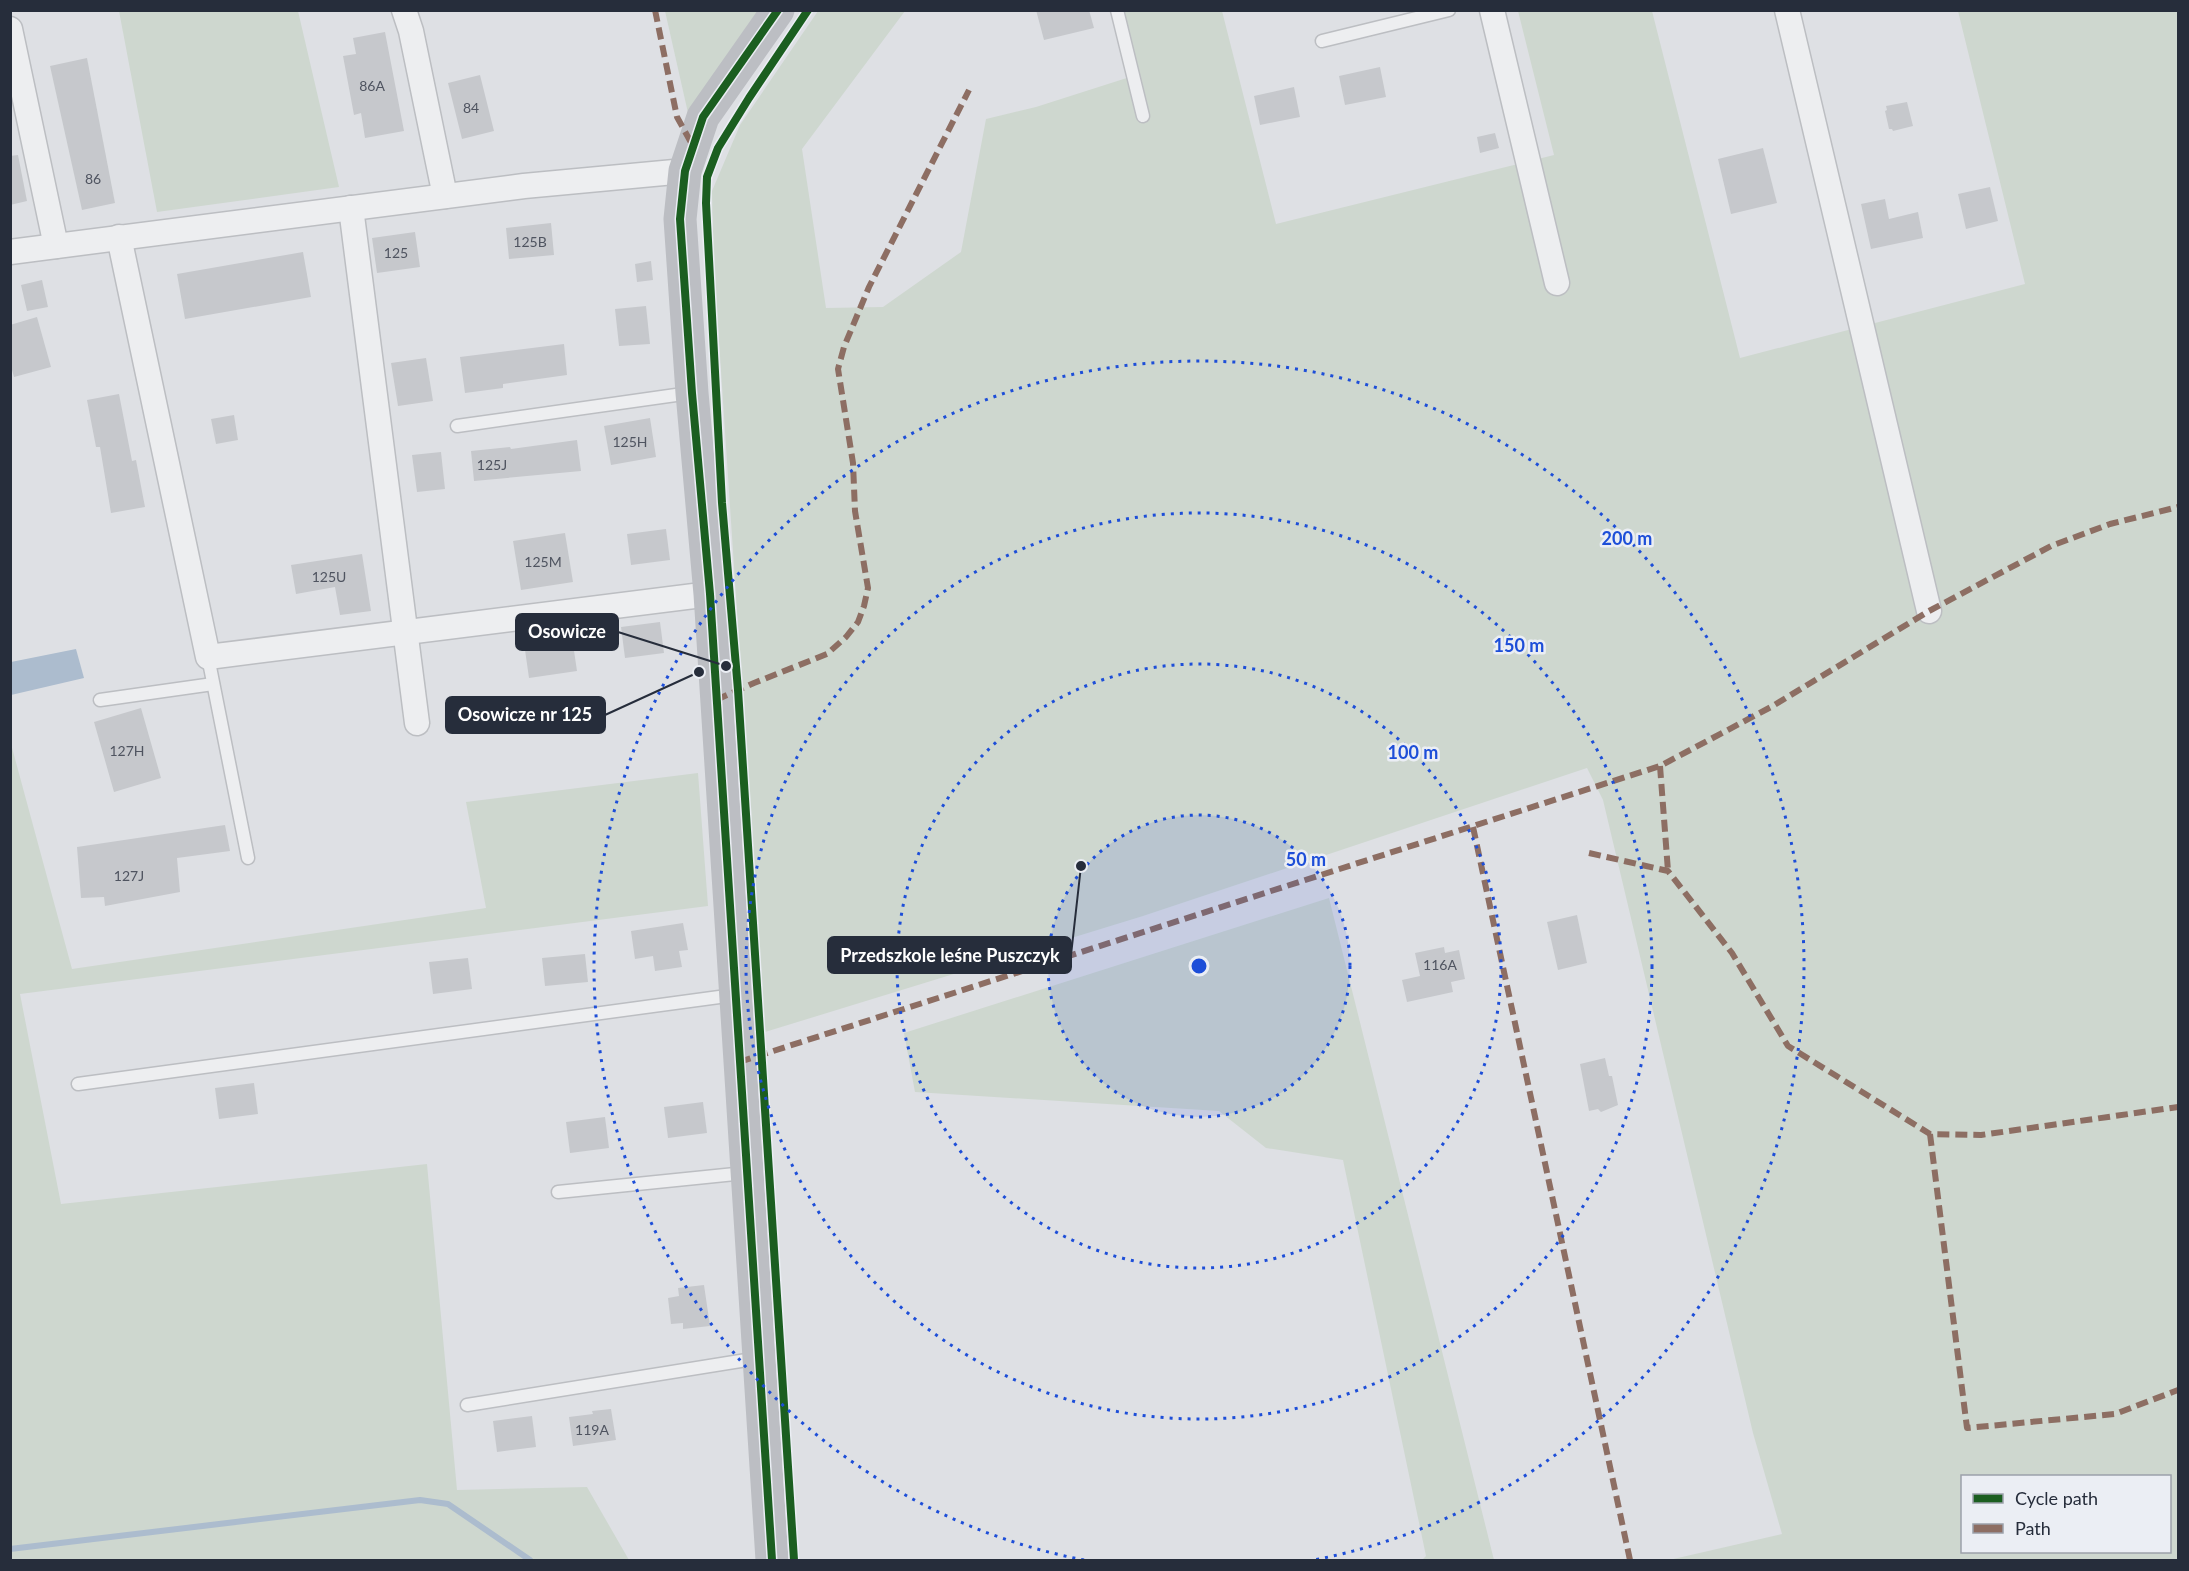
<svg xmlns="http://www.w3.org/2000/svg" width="2189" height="1571" font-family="Lato,sans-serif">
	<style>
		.green { fill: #ced7cf; fill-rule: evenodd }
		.water { fill: #acbcce }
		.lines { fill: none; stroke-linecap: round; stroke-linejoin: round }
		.stream { stroke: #acbcce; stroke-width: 6 }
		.building { fill: #c6c8cc }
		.lane-casing { stroke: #bcbec2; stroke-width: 15 }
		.street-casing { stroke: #bcbec2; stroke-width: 27 }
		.lane { stroke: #edeef0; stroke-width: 12 }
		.street { stroke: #edeef0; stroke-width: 24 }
		.secondary { stroke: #bcbec3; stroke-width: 33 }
		.quiet { stroke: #8d6e63; stroke-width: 6; stroke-dasharray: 12 6; stroke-linecap: butt }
		.cycleway-casing { stroke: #ebeef4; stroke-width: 11 }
		.cycleway { stroke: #1b5e20; stroke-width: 8 }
		.ring { fill: none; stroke: #1d4ed8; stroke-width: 3; stroke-dasharray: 3 6 }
		.labels { text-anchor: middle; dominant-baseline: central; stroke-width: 5; stroke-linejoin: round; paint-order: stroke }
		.number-label { font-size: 14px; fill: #4f5460 }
		.centre { fill: #1d4ed8; stroke: #ebeef4; stroke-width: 3 }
		.ring-label { font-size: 18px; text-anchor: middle; font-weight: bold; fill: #1d4ed8; stroke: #ebeef4; stroke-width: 5; stroke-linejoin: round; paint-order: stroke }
		.leader { fill: none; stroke: #262d3b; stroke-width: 2 }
		.callout-dot { fill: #262d3b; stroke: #ebeef4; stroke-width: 2 }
		.callout { fill: #262d3b; stroke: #262d3b; stroke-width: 2 }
		.callout-label { font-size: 18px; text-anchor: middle; font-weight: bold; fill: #fff }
	</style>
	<rect width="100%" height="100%" fill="#dee0e4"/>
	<g class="green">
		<polygon points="119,11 298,11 339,187 157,212"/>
		<polygon points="665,11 759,11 688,113"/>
		<path d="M818,11H905L802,149L826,308L883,307L961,252L986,119L1036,107L1133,76L1117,11H1222L1276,224L1554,155L1518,11H1652L1740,358L2025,284L1958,11H2178V1560H1669L1782,1534L1753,1433L1603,800L1587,768L1143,916L765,1032L713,251L712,191L740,125ZM1962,1476H2170V1552H1962Z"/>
		<polygon points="11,744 72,969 486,908 466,802 698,773 708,906 20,994 61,1204 427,1164 457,1490 587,1487 629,1560 11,1560"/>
		<polygon points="1329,898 1494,1560 1422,1560 1426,1556 1343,1160 1266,1148 1219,1111 915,1092 904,1033"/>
	</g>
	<polygon class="water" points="76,649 84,678 11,695 11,662"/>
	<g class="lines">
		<polyline class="stream" points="10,1549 420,1500 448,1504 530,1560"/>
	</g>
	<g class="building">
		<polygon points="1036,10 1089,10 1094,28 1044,40"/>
		<polygon points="385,32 404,131 365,138 361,113 354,115 343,56 356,54 353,38"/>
		<polygon points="87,58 115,203 82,210 50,66"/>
		<polygon points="1380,67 1386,97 1345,105 1339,76"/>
		<polygon points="480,75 494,131 462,139 448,83"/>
		<polygon points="1294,87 1300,117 1260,125 1254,96"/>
		<polygon points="1907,102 1913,126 1893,131 1892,129 1889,129 1885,111 1887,110 1886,106"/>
		<polygon points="1495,133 1499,148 1480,153 1477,137"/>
		<polygon points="1763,148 1777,203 1731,214 1718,159"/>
		<polygon points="18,155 27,201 10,205 10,156"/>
		<polygon points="1990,187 1998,221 1966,229 1958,194"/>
		<polygon points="1885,199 1889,219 1918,212 1923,238 1871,249 1861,204"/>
		<polygon points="551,223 554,255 509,259 506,228"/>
		<polygon points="415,232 420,267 377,273 372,238"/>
		<polygon points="303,252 311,297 185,319 177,274"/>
		<polygon points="651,261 653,280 637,282 635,264"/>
		<polygon points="42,280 48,307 27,311 21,285"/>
		<polygon points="646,306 650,344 619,346 615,309"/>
		<polygon points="37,317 51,367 14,377 10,363 10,325"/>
		<polygon points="564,344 567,375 503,384 503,388 465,393 460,357"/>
		<polygon points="426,358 433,401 398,406 391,363"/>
		<polygon points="119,394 132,461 136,460 145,507 111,513 100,447 96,447 87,400"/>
		<polygon points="234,415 238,440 216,444 211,419"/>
		<polygon points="650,418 656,457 611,465 604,426"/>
		<polygon points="577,440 581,471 474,481 471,451 510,447 511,449"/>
		<polygon points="441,452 445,489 417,492 412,455"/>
		<polygon points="666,529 670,560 631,565 627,534"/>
		<polygon points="565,533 573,582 521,590 513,541"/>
		<polygon points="362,554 371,611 340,615 335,587 296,594 291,565"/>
		<polygon points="660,622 664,653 625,658 621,627"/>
		<polygon points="572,637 577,671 529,678 524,643"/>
		<polygon points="141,708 161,778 114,792 94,722"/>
		<polygon points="225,825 230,851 177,858 180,892 105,906 104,897 81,898 77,847"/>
		<polygon points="1577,915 1587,963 1558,970 1547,922"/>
		<polygon points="683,923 688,950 679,951 682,967 655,971 653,956 635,959 631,931"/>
		<polygon points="1444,947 1445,953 1459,950 1465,979 1451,982 1453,992 1407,1002 1402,980 1420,976 1415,953"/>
		<polygon points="585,954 588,982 545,986 542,958"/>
		<polygon points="468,958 472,989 433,994 429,962"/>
		<polygon points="1605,1058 1609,1076 1612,1076 1618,1105 1601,1112 1598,1109 1589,1111 1580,1064"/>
		<polygon points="254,1083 258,1114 219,1119 215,1088"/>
		<polygon points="703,1102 707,1133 668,1138 664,1107"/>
		<polygon points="605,1117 609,1148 570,1153 566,1122"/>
		<polygon points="704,1285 710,1326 683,1329 683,1323 671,1324 668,1298 679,1296 678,1288"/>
		<polygon points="611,1409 616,1440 573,1446 569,1417 593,1414 592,1411"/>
		<polygon points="532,1416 536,1447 497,1452 493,1421"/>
	</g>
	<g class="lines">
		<g class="lane-casing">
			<g id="lane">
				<polyline points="1117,10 1143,116"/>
				<polyline points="1322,41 1449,10"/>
				<polyline points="457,426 690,393"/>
				<polyline points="208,657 248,858"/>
				<polyline points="100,700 213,684"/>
				<polyline points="78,1084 734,995"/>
				<polyline points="558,1192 745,1173"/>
				<polyline points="467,1405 759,1358"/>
			</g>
		</g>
		<g class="street-casing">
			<g id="street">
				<polyline points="404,10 411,31 445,196"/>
				<polyline points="1492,10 1557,283"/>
				<polyline points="1787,10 1929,611"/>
				<polyline points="10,29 56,246"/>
				<polyline points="351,208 417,723"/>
				<polyline points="119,237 208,657 710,594"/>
				<polyline points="10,252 524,186 685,171"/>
			</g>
		</g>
		<use href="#lane" class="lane"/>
		<use href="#street" class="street"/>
		<polyline class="secondary" points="772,1560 710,594 692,393 680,219 685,171 703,117 778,10"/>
		<g class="quiet">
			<polyline points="655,10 677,117 693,146"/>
			<polyline points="716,700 754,683 827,654 846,637 858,622 864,606 868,588 855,511 853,463 838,369 844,347 869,287 969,90"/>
			<polyline points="1660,766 1668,871"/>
			<polyline points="1473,827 1630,1560"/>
			<polyline points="1589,853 1668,871 1732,953 1788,1046 1930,1134 1981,1135 2178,1107"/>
			<polyline points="739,1062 1660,766 1771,707 1929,611 2051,546 2110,524 2178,507"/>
			<polyline points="1930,1134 1967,1428 2115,1414 2178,1390"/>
		</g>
		<g class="cycleway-casing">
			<g id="cycleway">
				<polyline points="772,1560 710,594 692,393 680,219 685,171 703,117 778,10"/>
				<polyline points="794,1560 738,690 722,503 706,203 707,177 718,148 749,98 808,10"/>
			</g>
		</g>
		<use href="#cycleway" class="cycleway"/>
	</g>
	<circle cx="1199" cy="966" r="151" fill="#1d4ed8" fill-opacity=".12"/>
	<g class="ring">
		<circle cx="1199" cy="966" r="151"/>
		<circle cx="1199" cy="966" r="302"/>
		<circle cx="1199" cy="966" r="453"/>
		<path d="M1084 1560A605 605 0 1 1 1314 1560"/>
	</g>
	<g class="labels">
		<g class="number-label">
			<text x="372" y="85">86A</text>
			<text x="471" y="107">84</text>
			<text x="93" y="178">86</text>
			<text x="530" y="241">125B</text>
			<text x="396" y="252">125</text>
			<text x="630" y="441">125H</text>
			<text x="492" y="464">125J</text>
			<text x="543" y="561">125M</text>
			<text x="329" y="576">125U</text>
			<text x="127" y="750">127H</text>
			<text x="129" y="875">127J</text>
			<text x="1440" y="964">116A</text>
			<text x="592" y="1429">119A</text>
		</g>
	</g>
	<circle cx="1199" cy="966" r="9" class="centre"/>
	<g class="ring-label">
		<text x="1627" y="545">200 m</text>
		<text x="1519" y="652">150 m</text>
		<text x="1413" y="759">100 m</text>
		<text x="1306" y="866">50 m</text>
	</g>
	<path class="leader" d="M726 666L618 632M699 672L605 715M1081 866L1071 955"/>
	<g class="callout-dot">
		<circle cx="726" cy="666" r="6"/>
		<circle cx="699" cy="672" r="6"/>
		<circle cx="1081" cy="866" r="6"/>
	</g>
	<g class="callout">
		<rect x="516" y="614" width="102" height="36" rx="6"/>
		<rect x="446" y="697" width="159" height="36" rx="6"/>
		<rect x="828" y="937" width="243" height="36" rx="6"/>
	</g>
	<g class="callout-label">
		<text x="567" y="638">Osowicze</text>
		<text x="525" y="721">Osowicze nr 125</text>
		<text x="950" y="962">Przedszkole leśne Puszczyk</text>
	</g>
	<rect width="2189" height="1571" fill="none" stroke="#262d3b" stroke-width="24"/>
	<rect x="1961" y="1475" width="210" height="78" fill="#ebeef4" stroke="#9ca1aa" stroke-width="1.5"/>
	<rect x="1973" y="1494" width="30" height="9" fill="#1b5e20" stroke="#9ca1aa" stroke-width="1.5"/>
	<text x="2015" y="1505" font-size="18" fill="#262d3b">Cycle path</text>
	<rect x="1973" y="1524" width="30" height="9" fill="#8d6e63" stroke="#9ca1aa" stroke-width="1.5"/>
	<text x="2015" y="1535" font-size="18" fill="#262d3b">Path</text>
</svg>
